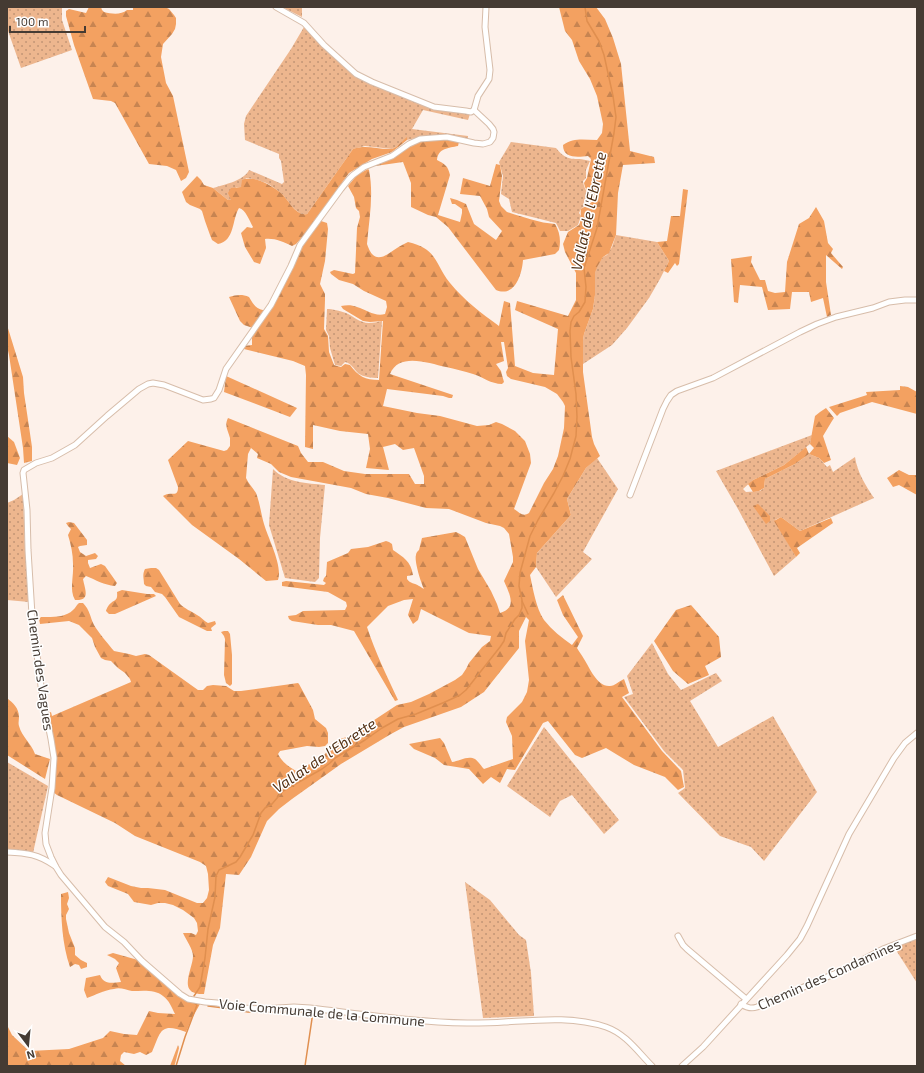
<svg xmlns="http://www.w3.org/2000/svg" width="924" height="1073" font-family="'Exo 2',sans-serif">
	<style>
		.grass { fill: url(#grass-dots) }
		.forest { fill: url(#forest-firs); fill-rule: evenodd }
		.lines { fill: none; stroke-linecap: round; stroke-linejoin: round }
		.stream { stroke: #e08f4f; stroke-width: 1.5 }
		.street-casing { stroke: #d7bdaa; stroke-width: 7 }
		.street { stroke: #fff; stroke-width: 5 }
		.labels { text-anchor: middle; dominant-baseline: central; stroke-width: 3; stroke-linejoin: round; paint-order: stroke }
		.street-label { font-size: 14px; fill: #453b33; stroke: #fff }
		.water-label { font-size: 15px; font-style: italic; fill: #523116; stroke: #fff }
	</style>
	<defs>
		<pattern id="grass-dots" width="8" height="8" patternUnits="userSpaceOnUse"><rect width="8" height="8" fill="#edb68e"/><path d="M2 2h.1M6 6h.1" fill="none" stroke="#c29575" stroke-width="1.8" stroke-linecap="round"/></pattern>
		<pattern id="forest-firs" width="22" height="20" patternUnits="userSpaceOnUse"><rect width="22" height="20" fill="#f3a161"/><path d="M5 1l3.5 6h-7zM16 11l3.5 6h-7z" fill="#c78451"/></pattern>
	</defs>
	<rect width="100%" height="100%" fill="#fdf1ea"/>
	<g class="grass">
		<polygon points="7,7 62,7 62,20 72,50 21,68 7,28"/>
		<polygon points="282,7 302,7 302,17"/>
		<path d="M304,27L346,67L433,108L470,114L468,120L423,110L412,129L468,136V140L425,136L407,140V138L396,147L392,149L365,146L353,149L307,214C296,216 289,201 283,195C279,191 274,188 270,185C263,181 254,179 246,178L241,187H236L230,197L232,200H228L213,188C224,185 245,180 249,170L282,184L284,182L281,161L279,158V154L245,140L244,124L246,116L291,49Z"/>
		<path d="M511,142L556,148C569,164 573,156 590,161L586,170V178L583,181C584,189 587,193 594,196V199C588,203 582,206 579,213L581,216L578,225L568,231H560L556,223L512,212L509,199L501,194L503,176L499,162Z"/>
		<polygon points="616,235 657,242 669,261 660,279 649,298 627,328 612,345 583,364 583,340 584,334 593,309 595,295 595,273 596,267 603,257 607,255 612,247"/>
		<path d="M327,309C332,309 340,311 346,313C353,316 360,323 369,323C373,323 377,322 382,321L378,378C372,378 362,377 358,373C353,368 352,364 345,362L341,366L335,365L330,348L329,336L326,330Z"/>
		<path d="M812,435L810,444L784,465L753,480L743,489L746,492L760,491L764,488L765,479L795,464L809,454L819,458L827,467L830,465L833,472L855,457C857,472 866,486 874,498L800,531L781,517L775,520L796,557L774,576L738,509L716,471Z"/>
		<polygon points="597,458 618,489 583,552 592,559 556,597 536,567 537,553 571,515 567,499 586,468"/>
		<path d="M273,469C287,483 307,483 325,485L320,538L319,578L315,582L285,578L269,525Z"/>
		<polygon points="23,494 25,548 29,602 7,600 7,503 14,500"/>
		<polygon points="652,643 668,674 681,690 716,673 722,681 690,701 718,747 773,716 817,792 764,861 751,847 720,836 678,793 685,788 683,770 664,751 624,697 633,694 627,676"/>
		<polygon points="544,727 619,820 604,834 572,795 560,801 550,817 507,786"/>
		<polygon points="7,762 48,786 33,853 7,850"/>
		<polygon points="465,882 490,900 519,935 526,940 531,973 534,1016 483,1018"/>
		<polygon points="917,939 917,983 894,947"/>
	</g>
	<g class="forest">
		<path d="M89,7H101L102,10L104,12C112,14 121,15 127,10H133V7H165L169,9L174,15L176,18V24L175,29L172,34L163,44L161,57L166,83L173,96L189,172L186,178L181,181L176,170L167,166L149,164L115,103L111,101L93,99L74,45L66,16V11L69,9L86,13Z"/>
		<path d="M559,7H596L605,19L613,38L621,64L630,151L654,157L655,163L623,165L618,193L616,235L609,253L603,257L597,267L595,273V295L593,309L584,334L583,340V372L592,437L594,444L600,456L586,468L567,499L571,515L537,553L536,567L530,575C533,589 536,608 544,620C552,630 562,638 572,645L578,637L563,615L557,600L563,595L583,636L577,648C579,652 582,655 584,659C590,668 597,687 610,686C615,686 619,681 624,679L629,693L622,697L662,751L681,771L684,787L678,790L665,777L634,765L606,748L582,758L575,755L548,721L543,723L515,770L507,769L500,783L491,777L483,784L469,769L444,765L435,758L414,749L409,744L440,738L444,743L452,762C459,761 468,755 475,759C478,761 481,766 484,769L513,759L512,736L506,722L507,717L522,702L527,692L529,680L525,641L529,620L526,617L519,631V648L484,692L461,707L404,727L391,734L341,764L292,799L279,809L267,821L251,857L239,875L226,874L220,928L213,945L204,994C201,994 197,994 195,993C180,989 193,967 193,956C193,949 186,940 183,933H191L196,935L198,931L197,923L194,918L183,910L173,905L165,903H158L151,905L134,902L128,894L108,886L105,882L108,877L131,886L141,888H148L165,890L197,903H203L207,898L209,890L208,874L206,866L200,862L135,836L115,823L57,795L53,792C58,765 51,741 46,714L51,712L52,716L131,682L130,679L125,673L118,668L111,661L105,660L101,658L95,647L92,638L79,625L69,621L40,624L39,619L41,617C51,617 65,618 73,610C76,608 76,605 79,603H83C90,610 90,617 94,625C99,633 108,644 114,651L129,654L136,656L145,654L149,655L198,690H203L207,686L213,685L226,686L234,691H241L298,683L299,684L313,710L315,719L326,728L328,733V743L325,746L319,747L307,746L280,751L278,754C282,762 288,766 296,771L301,769L320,758L325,754L333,743L340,739L350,736L397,705L411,702L429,694L455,680L462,675L466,669L469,663L482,647L490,641L491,636L469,633L421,609L418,620L413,624L408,615L413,599L404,600L388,606L367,627C375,652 387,676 398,700L395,701L354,631L331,625H318L292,621L289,619L288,616L296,615L303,611L345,610L347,606L346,602L328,592L282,586V582L286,581L324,585L326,583L323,581L324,578L326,576L327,562L348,553L351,549L368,547L386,541L389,542L392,544L393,550C403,557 411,561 413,575L407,576V579C410,584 415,583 419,586C421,587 422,588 424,589C421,583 414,561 416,555C416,553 417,552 419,550C420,546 421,542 422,538L456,532L460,534L465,537L478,569L491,591L497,604L500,613C518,608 509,593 504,581L513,562V557L509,534L504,528L500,526L486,523L449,509L426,508L388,498L366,494L351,488L291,477L279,472L271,464L257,458L258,454L251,448L248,454L246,478C248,483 253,488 256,493C260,503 261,514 264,524C268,538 283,566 278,580L266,581L239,559L192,525L163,496C165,495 166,494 168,494C174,493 178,496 178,487L168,460L188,441L224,451L227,450L230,446C230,443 230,441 230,438C228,430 224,426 228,418L298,446L301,453L308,462H323L344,471L365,474H409L415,484H424V476L414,448L403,450L395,444L383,447L389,470L366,468L370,449L368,434L340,431L313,425V449L305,447L306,375L305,366L293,361L244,349V346L252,345V334L256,329L244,325L240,321L229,297C236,295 242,294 249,297C255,307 256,309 268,311L283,288L298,254L304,244L321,221L327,223L328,229L325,261L320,284L325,294V300L324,329L328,336L329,352L334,365L337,366L341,367L345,364L350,365C358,376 365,380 379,380L383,321L370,322L363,321L343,309L341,306C347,305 352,305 357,307C367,310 375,317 385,314L387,307L386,301L364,291L353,284L339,280L331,274L330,272L334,270L353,274L355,273L357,228L360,217L359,211L356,208L354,197L348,186L357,175L368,169L369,170C374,195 369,220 367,244C374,265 384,257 397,248C400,246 404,244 408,242C438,249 434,263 450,283C464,300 481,313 499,326L504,301L510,303L515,366L533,373L554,375L558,329L515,310L517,301L568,316L576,300V273L565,252L563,244L568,232L579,225C582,218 580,215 581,209L595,200L596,195L587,191L585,187L584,183L587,178L591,159L588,156C578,157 563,159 563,145C574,137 585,140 597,140L602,133L603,124L597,96L590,79L579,61L572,40L565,31ZM501,342H504L508,368L506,372L507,376L511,379L545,387L557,394L563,402L565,406L564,428L558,456L553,469L544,483L529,513C523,517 520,513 514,509L531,463L530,454L525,441L515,431L502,424L496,422L489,425L477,426L440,416L417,413L383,406L387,389L443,396L449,398H452L453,395L390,374C399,352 428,363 446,367C455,369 464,371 473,374C483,377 491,384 502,384L504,382L502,375L501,371L496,364L504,361Z"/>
		<path d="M407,137V140L392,152L372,159L349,173L305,234L296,244L292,246C283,242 275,238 265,239L266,248L260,264L254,262L245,247L241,233L247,227L252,228L253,227C249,220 246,210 239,208C232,219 235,241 218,244L212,240L210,235L205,221L202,211L200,209L190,205L186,202L182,192L197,176L201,180L204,185L213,188L228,200H231L228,193L231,188L241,187L242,180C246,178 249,179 254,179C264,181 273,187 281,193C289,200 295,216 307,214L353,149C367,144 378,150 392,149L396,147Z"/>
		<path d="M447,138L459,142L458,146C449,148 438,148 437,160C445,164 448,166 450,175L438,215L460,222L462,213V209L455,204H452L450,198L457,200L466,204L474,224L496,240L502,231L489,217L487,209L480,196L460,194L463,178L490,186L496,164L500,165L502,176L499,201L501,206L507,212C523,217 539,223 555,224C560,232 561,241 559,250L555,254L523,260C522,274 515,298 496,290L448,227L436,217L428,215L411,207V183L403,162L375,166V164L414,142Z"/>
		<polygon points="683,189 688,190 679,264 677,266 675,263 668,273 664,271 669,261 657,242 667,241 671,216 680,216"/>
		<polygon points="816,207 824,221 828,243 833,249 831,253 843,267 842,269 826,255 826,282 831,315 827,317 823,298 811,302 809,292 792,292 790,309 768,310 762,287 740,285 738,303 734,302 731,259 752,256 751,262 760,280 765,280 768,291 775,293 785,292 787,262 799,224 809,218"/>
		<polygon points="7,325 23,377 24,393 32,447 32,461 24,463 23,448 9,355 7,346"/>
		<polygon points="226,376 297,408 290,417 224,392"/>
		<polygon points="900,386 908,387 917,392 917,414 872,402 840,413 837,416 829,407 867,395 866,392 900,390"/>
		<polygon points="826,408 834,418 832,421 823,436 831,460 824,463 819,458 809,454 795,464 765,479 764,488 759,491 753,492 748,484 753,480 784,465 806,447 809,454 814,448 810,444 815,416 820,412"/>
		<polygon points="7,436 14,442 20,458 17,465 7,463"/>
		<polygon points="899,470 909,475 917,475 917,495 899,485 893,487 887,478"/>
		<polygon points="758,504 770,516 770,521 766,524 753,506"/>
		<polygon points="781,517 800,531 831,518 833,523 797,548 800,553 796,557 774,521"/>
		<path d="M69,522L74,523L87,540V545L80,546L78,547L80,552L86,556L95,553L98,556L96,559L88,560V563L90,568L101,564L105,566L117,583L115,586C104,585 96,580 86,576L83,579C85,590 91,601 75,600C69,590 74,576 73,564C73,554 71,545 68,535L71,529L68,526L66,523Z"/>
		<path d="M151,568H156L159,570L180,604C185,609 191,611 197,615C201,617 204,621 208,623L215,621L216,624L211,628L212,631H207L179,617L165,597L162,594L155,592L151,587L146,586L144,584C144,578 142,575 145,569Z"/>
		<path d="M122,590L147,594H154L156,596L115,614H109L106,611C106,610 108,606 109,605C114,599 118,602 117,592Z"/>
		<polygon points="691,605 719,637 721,657 705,666 709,675 688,684 673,671 654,641 676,610"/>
		<polygon points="224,631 228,631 230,634 232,655 232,684 230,686 226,683 224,675 225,639 224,636 221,632"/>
		<path d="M7,698C13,703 19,708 19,717C19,720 18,723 19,726C22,737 31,743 35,754L50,759L45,779L7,755Z"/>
		<path d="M68,892L69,898L67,904L69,909L66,915V919L69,933L75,948V955L81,960L87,963V967L81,969L79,965L75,964L70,967C62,944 61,918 61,894Z"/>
		<path d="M113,953L138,960L181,997L189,1001L200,1004L191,1020L186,1032C160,1022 161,1031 152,1052L146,1055L140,1052L134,1054L124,1052L121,1055L120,1061L126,1066H7V1025L12,1035L29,1051L69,1049L103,1038L110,1031L124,1034L137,1035L149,1011L158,1013L175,1014C172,1008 169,1000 163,996C155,989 142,991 132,991C126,990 120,987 114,989C104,990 96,995 87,998L84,990L86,978L100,975C104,985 112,983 121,982L116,968L119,963L115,959L107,955Z"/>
		<polygon points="178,1045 179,1048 175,1064 174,1066 170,1066"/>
	</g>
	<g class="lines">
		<g class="stream">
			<polyline points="522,601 528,614"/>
			<polyline points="194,996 200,987 205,958 208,929 215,897 216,876 219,870 236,862 240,857 253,835 261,813 265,808 272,804 283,791 322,769 330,763 335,758 365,740 382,728 398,719 416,714 445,702 460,695 466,690 500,647 504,641 506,633 515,619 519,615 522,608 522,600 519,586 520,573 530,536 538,520 554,493 563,476 570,459 576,436 577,417 576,394 571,357 570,331 571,322 574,316 579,312 585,302 586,287 584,268 597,228 614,133 616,117 613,96 604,55 599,41 587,21 585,7"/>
			<polyline points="208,1006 232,1009 248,1012 313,1012 305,1066"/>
			<polyline points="176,1066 185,1037 197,1005 194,1003"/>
		</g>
		<g class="street-casing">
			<g id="street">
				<polyline points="276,7 304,23 324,45 356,74 372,82 434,107 466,111 471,112 474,110"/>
				<path d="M474,110L489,124L493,129L494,132L493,138L490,142L483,144L474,143L447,137L433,138L420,139L409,144L392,156L364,167L353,175L349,179L341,189L300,245L291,266L271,305L226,369L219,390L214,398L211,399L203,400L164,385L153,383L148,384L139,389L107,416L75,445L52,458L36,463L24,470L23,473L27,510L28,550L32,615L42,694L51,739L54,758L52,788L45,833L46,844L51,857L56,867L61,875L105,927L124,942L142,961L180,994L188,999L205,1002L217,1003L244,1008L263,1009L294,1007L310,1008C362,1014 414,1022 467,1023C479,1023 492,1023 504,1022C538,1020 573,1016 606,1027C626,1034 638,1052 652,1066"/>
				<polyline points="474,110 478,96 489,79 490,70 485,27 486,7"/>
				<polyline points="630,495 663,409 667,401 671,395 677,391 713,378 800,332 817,324 836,317 873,308 889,302 905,300 917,300"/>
				<path d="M7,852C27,853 38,854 55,866"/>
				<polyline points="678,936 683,945 687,949 746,999"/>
				<path d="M741,1004C747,1008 751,1009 757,1007L841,971L883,949L917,936"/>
				<polyline points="682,1066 703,1047 787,955 800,939 807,926 849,834 894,758 905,743 917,733"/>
			</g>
		</g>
		<use href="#street" class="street"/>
	</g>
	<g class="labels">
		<g class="street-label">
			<text transform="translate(41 670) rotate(82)">Chemin des Vagues</text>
			<text transform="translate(829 974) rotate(-24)">Chemin des Condamines</text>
			<text transform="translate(322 1012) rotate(5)">Voie Communale de la Commune</text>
		</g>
		<g class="water-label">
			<text transform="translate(588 211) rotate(-78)">Vallat de l'Ebrette</text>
			<text transform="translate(324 755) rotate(-34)">Vallat de l'Ebrette</text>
		</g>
	</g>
	<rect width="924" height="1073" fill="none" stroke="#453b33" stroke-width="16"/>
	<g transform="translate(28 1045) rotate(164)" stroke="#ffffff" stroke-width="3" paint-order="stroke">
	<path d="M0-3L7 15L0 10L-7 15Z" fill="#453b33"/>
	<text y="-6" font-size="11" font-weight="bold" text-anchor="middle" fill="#453b33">N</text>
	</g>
	<path d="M10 26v6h75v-6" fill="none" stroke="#453b33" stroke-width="2"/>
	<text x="16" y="26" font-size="12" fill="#453b33" stroke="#ffffff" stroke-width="3" paint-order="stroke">100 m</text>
</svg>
